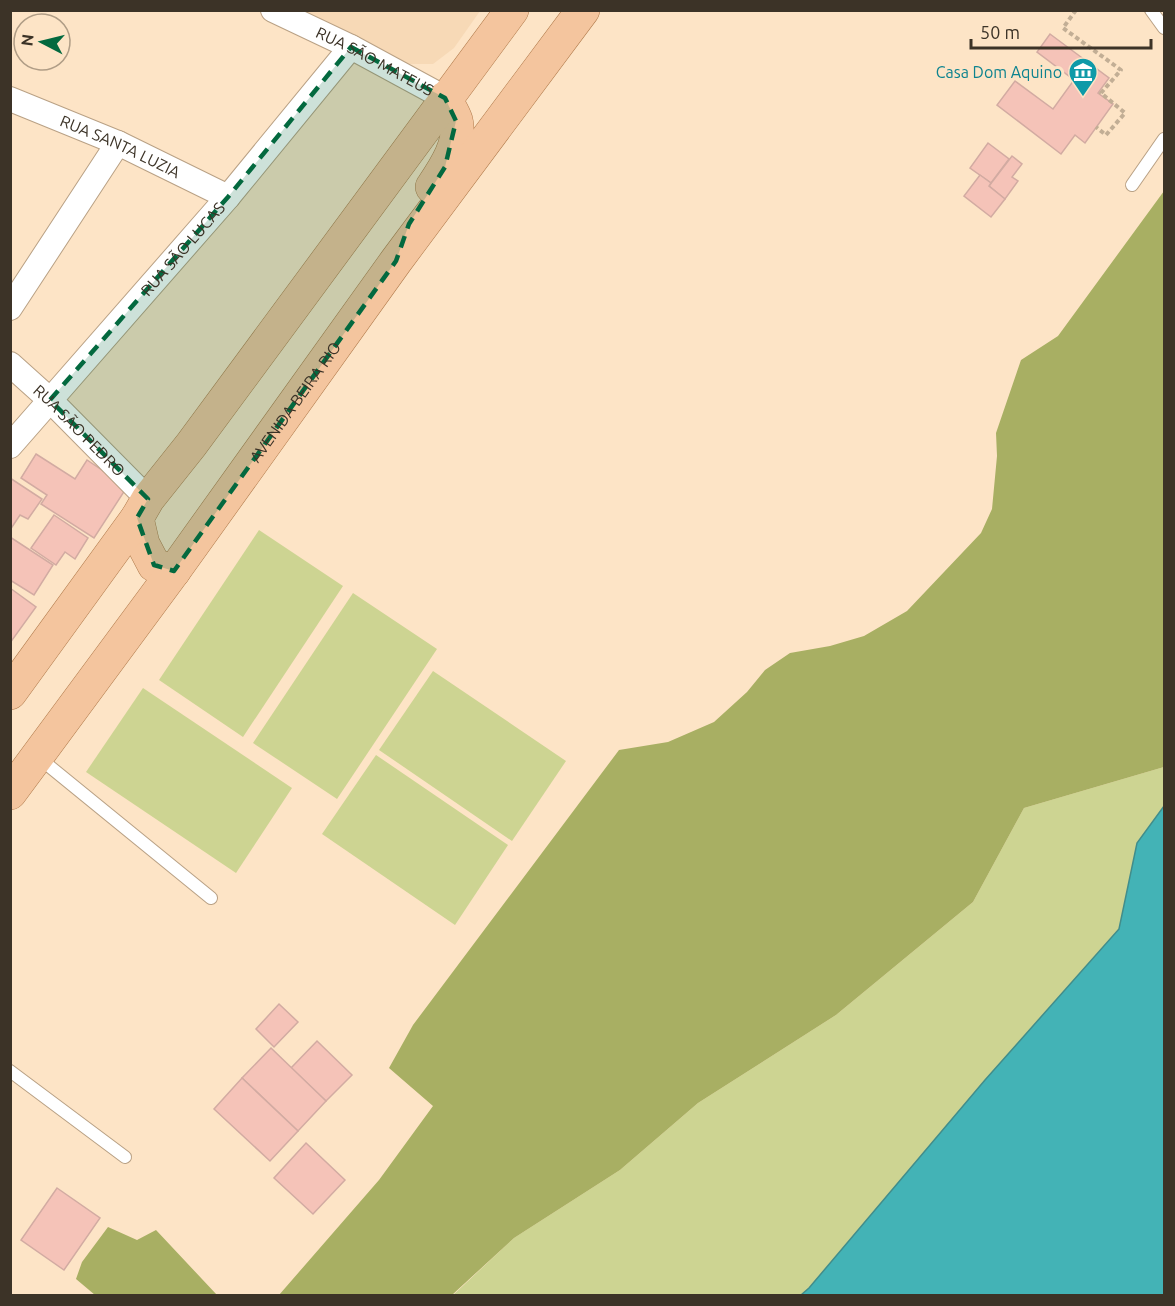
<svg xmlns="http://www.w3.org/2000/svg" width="1175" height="1306" font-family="Ubuntu,sans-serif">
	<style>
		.built { fill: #f7d9b6 }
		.green { fill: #cdd492 }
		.forest { fill: #a8af63 }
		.water { fill: #43b3b6; stroke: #418d8b; stroke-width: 1.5 }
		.building { fill: #f5c3b8; stroke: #d2aba2; stroke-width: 1.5 }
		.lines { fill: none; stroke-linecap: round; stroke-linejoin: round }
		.lane-casing { stroke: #b9a185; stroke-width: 14 }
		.street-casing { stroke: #b9a185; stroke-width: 26 }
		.primary-casing { stroke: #af794a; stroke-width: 34 }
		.path { stroke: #c2ae95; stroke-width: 4; stroke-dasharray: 4.5 3; stroke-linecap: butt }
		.lane { stroke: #fff; stroke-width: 12 }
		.street { stroke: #fff; stroke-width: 24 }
		.primary { stroke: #f4c59e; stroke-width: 33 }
		.marked { fill: #03693f; fill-opacity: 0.2; stroke: #03693f; stroke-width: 4.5; stroke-dasharray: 12 8; stroke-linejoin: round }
		.labels { text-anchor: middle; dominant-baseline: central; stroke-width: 6; stroke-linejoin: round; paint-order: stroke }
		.street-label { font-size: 16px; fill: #3c3327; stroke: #fde4c6 }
		.culture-label { font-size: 16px; fill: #0d838f; stroke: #fde4c6; text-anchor: end }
	</style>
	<rect width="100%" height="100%" fill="#fde4c6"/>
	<polygon class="built" points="295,11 480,11 454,48 433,64 404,64"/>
	<g class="green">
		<polygon points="259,530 343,586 243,737 159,680"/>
		<polygon points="353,593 437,649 337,799 253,743"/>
		<polygon points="433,671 566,761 512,841 379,750"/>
		<polygon points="143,688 292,788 236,873 86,772"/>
		<polygon points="376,755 508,845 455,925 322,834"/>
		<polygon points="1164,767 1164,806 1137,843 1119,929 985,1080 809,1288 801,1295 452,1296 514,1238 620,1170 698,1103 836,1015 973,902 1024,808"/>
	</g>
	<g class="forest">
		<polygon points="1164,191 1164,767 1024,808 973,902 836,1015 698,1103 620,1170 514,1238 452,1295 279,1295 379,1180 433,1106 389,1068 413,1025 619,750 668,742 714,722 747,692 765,670 790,653 830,646 864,636 907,611 981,533 992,509 997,456 996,433 1021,360 1058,336"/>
		<polygon points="108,1227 137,1240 156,1230 217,1295 95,1295 76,1279 82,1262"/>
	</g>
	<polygon class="water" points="1164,806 1164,1295 801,1295 809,1288 985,1080 1119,929 1137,843"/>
	<g class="building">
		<polygon points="1050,34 1109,78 1098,93 1113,104 1085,143 1075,135 1061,154 997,105 1015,81 1053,109 1074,80 1037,52"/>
		<polygon points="988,143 1009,159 991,183 970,168"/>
		<polygon points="1012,156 1022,164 1012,177 1018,181 1005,199 989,186"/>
		<polygon points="980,175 991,183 989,186 1005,199 991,217 964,196"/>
		<polygon points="36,454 75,479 87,460 127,487 94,538 41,504 47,495 21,478"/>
		<polygon points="10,478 42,499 28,519 20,515 10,530"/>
		<polygon points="54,515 88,538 75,559 65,552 56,565 31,548"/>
		<polygon points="10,537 53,565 34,595 10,580"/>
		<polygon points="10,588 36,607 10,643"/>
		<polygon points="279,1004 298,1022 274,1047 256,1029"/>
		<polygon points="317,1041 352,1075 326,1101 291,1068"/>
		<polygon points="271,1048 326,1101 298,1131 242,1078"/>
		<polygon points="242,1078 298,1131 270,1161 214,1109"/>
		<polygon points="306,1143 345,1180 313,1214 274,1178"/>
		<polygon points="57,1188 100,1218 64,1270 21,1240"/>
	</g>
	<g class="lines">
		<g class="lane-casing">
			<g id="lane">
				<polyline points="1151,10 1164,28"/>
				<polyline points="1132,185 1164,139"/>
				<polyline points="38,757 211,898"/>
				<polyline points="10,1071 125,1157"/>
			</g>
		</g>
		<g class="street-casing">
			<g id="street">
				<path id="s1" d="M273,10L351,47L445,98"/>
				<path id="s2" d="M10,99L118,143L228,197"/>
				<polyline points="10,308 118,143"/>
				<path id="s3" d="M10,364L50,400L148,499"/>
				<path id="s4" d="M10,446L228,197L351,47"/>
			</g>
		</g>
		<g class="primary-casing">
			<g id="primary">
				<path d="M432,187C444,169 462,143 456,120C454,113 448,105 445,98"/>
				<polyline points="137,518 143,544 154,565 174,571"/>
				<polyline points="10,693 137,518 148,499 191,445 512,10"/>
				<path id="s5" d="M10,793L174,571L396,261L583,10"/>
			</g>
		</g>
		<polyline class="path" points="1076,10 1063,28 1121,70 1101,93 1125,113 1106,135 1096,127"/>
		<use href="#lane" class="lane"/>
		<use href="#street" class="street"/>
		<use href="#primary" class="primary"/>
	</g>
	<path class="marked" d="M351,47L445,98L456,121L445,167L409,224L396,261L174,571L154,565L137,518L148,499L50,400L228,197Z"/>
	<defs>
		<g id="museum-pin" transform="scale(1.5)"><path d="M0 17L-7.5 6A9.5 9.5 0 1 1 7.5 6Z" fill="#0f9aa8" stroke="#fde4c6"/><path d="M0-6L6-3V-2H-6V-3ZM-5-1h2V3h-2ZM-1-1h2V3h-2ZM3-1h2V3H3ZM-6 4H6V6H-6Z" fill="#fff"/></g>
	</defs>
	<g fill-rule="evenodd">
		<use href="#museum-pin" x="1083" y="72"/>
	</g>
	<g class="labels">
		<g class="street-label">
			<text stroke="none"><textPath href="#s1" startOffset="114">RUA SÃO MATEUS</textPath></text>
			<text stroke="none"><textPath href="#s2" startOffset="120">RUA SANTA LUZIA</textPath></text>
			<text stroke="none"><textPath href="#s4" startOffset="262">RUA SÃO LUCAS</textPath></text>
			<text stroke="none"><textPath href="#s5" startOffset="484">AVENIDA BEIRA RIO</textPath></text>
			<text stroke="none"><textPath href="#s3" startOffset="96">RUA SÃO PEDRO</textPath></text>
		</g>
		<g class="culture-label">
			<text x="1062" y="72">Casa Dom Aquino</text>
		</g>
	</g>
	<rect width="1175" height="1306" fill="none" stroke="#3c3327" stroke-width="24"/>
	<g transform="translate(42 42) rotate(277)"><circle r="28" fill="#fde4c6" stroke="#b09d86" stroke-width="1.5"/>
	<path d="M0-4.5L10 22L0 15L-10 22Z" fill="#03693f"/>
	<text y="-9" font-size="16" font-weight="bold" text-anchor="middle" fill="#3c3327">N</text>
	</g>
	<path d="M971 39v9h180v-9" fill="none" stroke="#3c3327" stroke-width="3"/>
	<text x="980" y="39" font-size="18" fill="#3c3327" stroke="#fde4c6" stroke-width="4.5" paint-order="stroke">50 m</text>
</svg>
